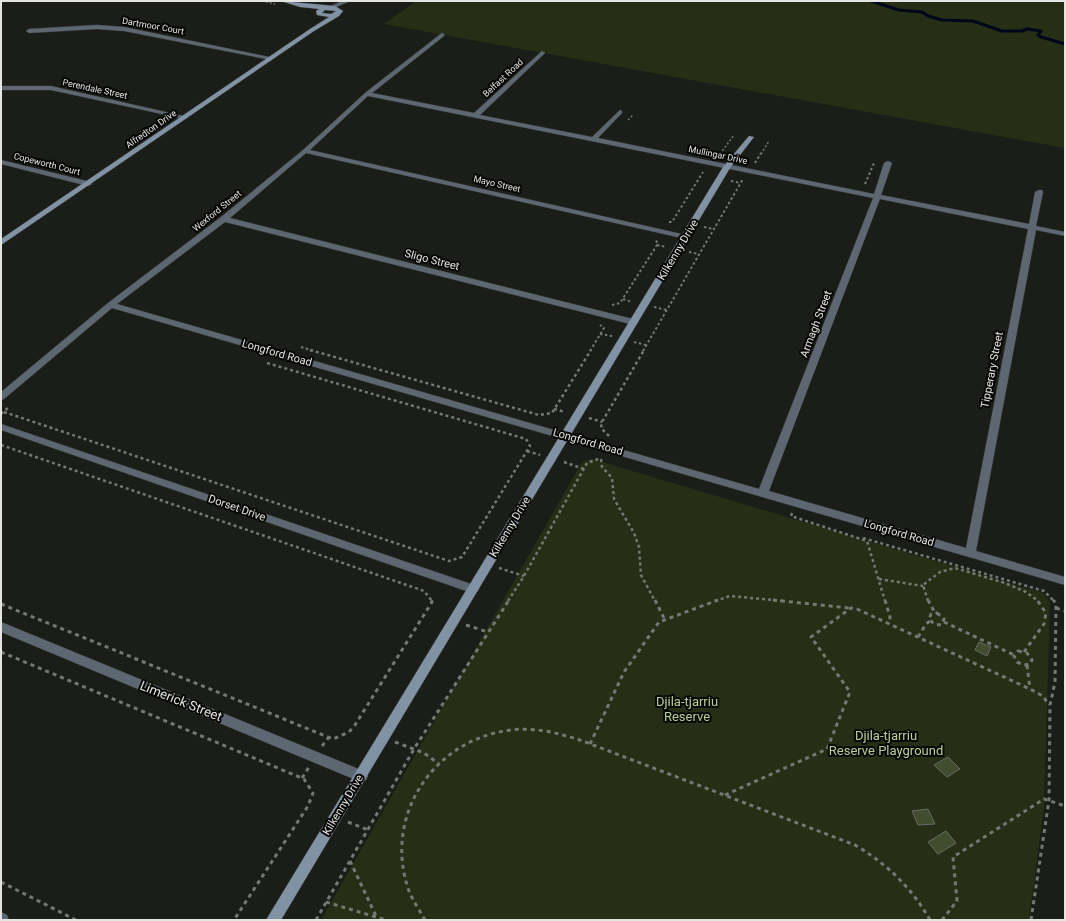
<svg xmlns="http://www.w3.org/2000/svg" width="1066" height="921" font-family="Roboto,sans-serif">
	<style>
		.green { fill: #262f16 }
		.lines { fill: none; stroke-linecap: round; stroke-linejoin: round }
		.stream { stroke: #00071a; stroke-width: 3 }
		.building { fill: #424d2f; stroke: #696c66 }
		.street-casing { stroke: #373934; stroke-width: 1 }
		.secondary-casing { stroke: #373934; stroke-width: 1 }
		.path-far3 { stroke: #767874; stroke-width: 1.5; stroke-dasharray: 2 2; stroke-linecap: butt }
		.path-far2 { stroke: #767874; stroke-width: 2; stroke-dasharray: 2.5 2.5; stroke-linecap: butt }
		.path-far1 { stroke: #767874; stroke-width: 2.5; stroke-dasharray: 3 3; stroke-linecap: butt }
		.path { stroke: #767874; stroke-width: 3; stroke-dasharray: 4 4; stroke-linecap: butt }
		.street { fill: #5c6772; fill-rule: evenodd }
		.secondary { fill: #8092a4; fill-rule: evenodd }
		.labels { text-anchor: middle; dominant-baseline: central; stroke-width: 4; stroke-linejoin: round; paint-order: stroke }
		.far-street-label { font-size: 9px; fill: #e5e6e3; stroke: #060705 }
		.street-label { font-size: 11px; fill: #e5e6e3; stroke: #060705 }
		.near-street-label { font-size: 13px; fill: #e5e6e3; stroke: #060705 }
		.near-park-label { font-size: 13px; fill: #bbd098; stroke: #060705 }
	</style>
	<rect width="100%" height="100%" fill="#1b1d18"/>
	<g class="green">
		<polygon points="416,1 1065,1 1065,148 384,24"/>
		<polygon points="592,459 1043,593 1050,603 1044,808 1029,920 321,920 582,462"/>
	</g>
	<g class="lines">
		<polyline class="stream" points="871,1 899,10 922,12 928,16 942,20 973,21 1002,31 1022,31 1027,29 1041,31 1038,35 1041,37 1065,44"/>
	</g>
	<g class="building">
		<polygon points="979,642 991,647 987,656 975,650"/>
		<polygon points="948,757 960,769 947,777 934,765"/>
		<polygon points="928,809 935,824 918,825 912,811"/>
		<polygon points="946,831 956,843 938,854 928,842"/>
	</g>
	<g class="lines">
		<g class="street-casing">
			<g id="street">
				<polygon points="342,1 350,1 332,9 327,8"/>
				<polygon points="97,25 124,27 274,58 271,60 124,31 97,29 29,33 26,31 29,29"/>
				<path d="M442,33L444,34V36L372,93L474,113L542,51L545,53L544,54L480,115L592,137L620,110L622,111V113L598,138L874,194L884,163L888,161L892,163L881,195L1029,224L1035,192L1039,190H1042L1043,192L1036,226L1065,232V236L1036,230L976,551L1065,577V585L112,308L4,399L1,400V392L108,303L221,217L303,150L365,93ZM368,96L873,198L759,489L117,304L225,222L634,325L637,324L638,322L637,320L230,218L306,153L686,239L690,237L686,235L310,150ZM880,199L1028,229L966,548L769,491Z"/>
				<polygon points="1,86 51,86 188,117 185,119 51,90 1,90"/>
				<polygon points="1,160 91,182 92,184 88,186 1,164"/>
				<polygon points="1,424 477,586 479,589 477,592 473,593 469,592 1,430"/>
				<polygon points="1,622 366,772 368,776 366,780 361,782 356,780 1,632"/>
				<polygon points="1,912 7,915 9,920 1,920"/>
			</g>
		</g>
		<g class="secondary-casing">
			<g id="secondary">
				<path d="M281,1L335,6L343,11L339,16L314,31L1,245V239L310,29L329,17L317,15L316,11L319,9L300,7ZM325,10L336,11L331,14L322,13Z"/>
				<polygon points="749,136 754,137 730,168 281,920 266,920 723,167"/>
			</g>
		</g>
		<g class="path-far3">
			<polyline points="262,1 275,4"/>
			<polyline points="628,120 633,115"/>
			<polyline points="720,154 734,135"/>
			<polyline points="761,154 769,141"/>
		</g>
		<g class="path-far2">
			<polyline points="719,155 720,153"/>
			<polyline points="755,163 761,153"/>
			<polyline points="731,181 740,183"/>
			<polyline points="865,184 874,163"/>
			<polyline points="669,222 672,222 703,172"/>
			<polyline points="704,227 713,229"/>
			<polyline points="657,245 666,247"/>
			<polyline points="689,252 699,254"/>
			<polyline points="623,299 632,302"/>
			<polyline points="612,305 620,303 657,245 658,243 655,240"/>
			<polyline points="654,307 667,310"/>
			<polyline points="600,334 612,336"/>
			<polyline points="634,342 646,345"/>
			<polyline points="301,347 314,351"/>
			<polyline points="590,351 604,328 600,325"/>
			<polyline points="643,351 743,179"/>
		</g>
		<g class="path-far1">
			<polyline points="310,350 539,415 552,413 591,350"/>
			<polyline points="554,409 565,412"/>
			<polyline points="4,412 449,561 462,557 530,446 526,439 267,363"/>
			<polyline points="1,414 10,406"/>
			<polyline points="589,418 602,422"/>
			<polyline points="609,436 601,428 602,422 644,350"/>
			<polyline points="1,445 424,591 432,601"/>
			<polyline points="527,451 540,455"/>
			<polyline points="601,459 602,467 612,478 614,499 634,533 639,547 641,575 655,601"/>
			<polyline points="564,462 584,469"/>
			<polyline points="792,513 791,516 867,541 885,601"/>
			<polyline points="863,538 1044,591 1054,601"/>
			<polyline points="499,568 524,576"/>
			<polyline points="879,579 923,586"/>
			<polyline points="508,601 524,576 587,463 601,458"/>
			<polyline points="715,601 730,596 783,601"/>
			<polyline points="928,601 923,585 940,572 955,568 1005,583 1026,592 1038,601"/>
		</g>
		<g class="path">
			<polyline points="655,600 665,620"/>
			<polyline points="773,600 849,608"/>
			<polyline points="885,600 890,617 889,623"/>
			<polyline points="928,600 935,613"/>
			<polyline points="1,604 333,739 349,732 355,725 432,602 431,600"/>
			<polyline points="1056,608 1065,611"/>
			<polygon points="937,613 944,619 941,625 934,624 929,619 931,614"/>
			<polyline points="944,622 1014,655"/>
			<polyline points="466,625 488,632"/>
			<polyline points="918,637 926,624 930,621"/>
			<polygon points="1018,651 1027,653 1032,660 1030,664 1024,665 1017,662 1014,656"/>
			<polyline points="1,652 304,779 313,793 308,806 234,920"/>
			<polyline points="1024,652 1044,624 1046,613 1037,600"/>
			<polyline points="1027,665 1030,689"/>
			<polyline points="395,742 424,753 439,764"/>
			<polyline points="590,744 624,672 659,622 718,600"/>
			<polyline points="322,746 329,737"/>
			<polyline points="302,778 309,767"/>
			<polyline points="725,795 827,749 850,692 811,637 851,608 857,609 1030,689 1043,696 1049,705"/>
			<polyline points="348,822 368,830"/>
			<polyline points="350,861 376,916"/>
			<polyline points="1,882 76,920"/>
			<polyline points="326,902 386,920"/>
			<polyline points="316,920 414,749 509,600"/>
			<path d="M425,920C420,911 413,901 409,891C382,816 434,739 511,730C535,727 558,733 580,740L855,845C887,864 911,887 930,920"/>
			<polyline points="942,920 957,901 953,857 1044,799 1065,806"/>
			<polyline points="1031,920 1049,800 1050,705 1055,682 1056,603 1053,600"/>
		</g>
		<use href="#street" class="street"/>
		<use href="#secondary" class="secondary"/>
	</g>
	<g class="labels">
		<g class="far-street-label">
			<text transform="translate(153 26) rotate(10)">Dartmoor Court</text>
			<text transform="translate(503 78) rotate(-43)">Belfast Road</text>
			<text transform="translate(95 89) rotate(12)">Perendale Street</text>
			<text transform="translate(151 129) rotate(-35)">Alfredton Drive</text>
			<text transform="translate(718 155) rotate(12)">Mullingar Drive</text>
			<text transform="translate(47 164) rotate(14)">Copeworth Court</text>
			<text transform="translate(497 184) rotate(13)">Mayo Street</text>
			<text transform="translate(217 211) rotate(-39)">Wexford Street</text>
		</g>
		<g class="street-label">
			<text transform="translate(678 250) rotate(-59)">Kilkenny Drive</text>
			<text transform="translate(432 260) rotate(14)">Sligo Street</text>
			<text transform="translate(816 324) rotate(-69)">Armagh Street</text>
			<text transform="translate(277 353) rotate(16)">Longford Road</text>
			<text transform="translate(992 370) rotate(-79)">Tipperary Street</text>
			<text transform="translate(588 442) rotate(16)">Longford Road</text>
			<text transform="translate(237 508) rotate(19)">Dorset Drive</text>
			<text transform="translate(510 527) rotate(-59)">Kilkenny Drive</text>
			<text transform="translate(899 533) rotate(16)">Longford Road</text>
			<text transform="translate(343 805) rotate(-59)">Kilkenny Drive</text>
		</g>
		<g class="near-street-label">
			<text transform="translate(181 701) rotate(22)">Limerick Street</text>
		</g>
		<g class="near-park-label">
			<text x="687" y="701">Djila-tjarriu<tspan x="687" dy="15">Reserve</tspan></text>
			<text x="886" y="735">Djila-tjarriu<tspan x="886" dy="15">Reserve Playground</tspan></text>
		</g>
	</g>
	<rect width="1066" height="921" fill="none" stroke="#e5e6e3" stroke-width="4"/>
</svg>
